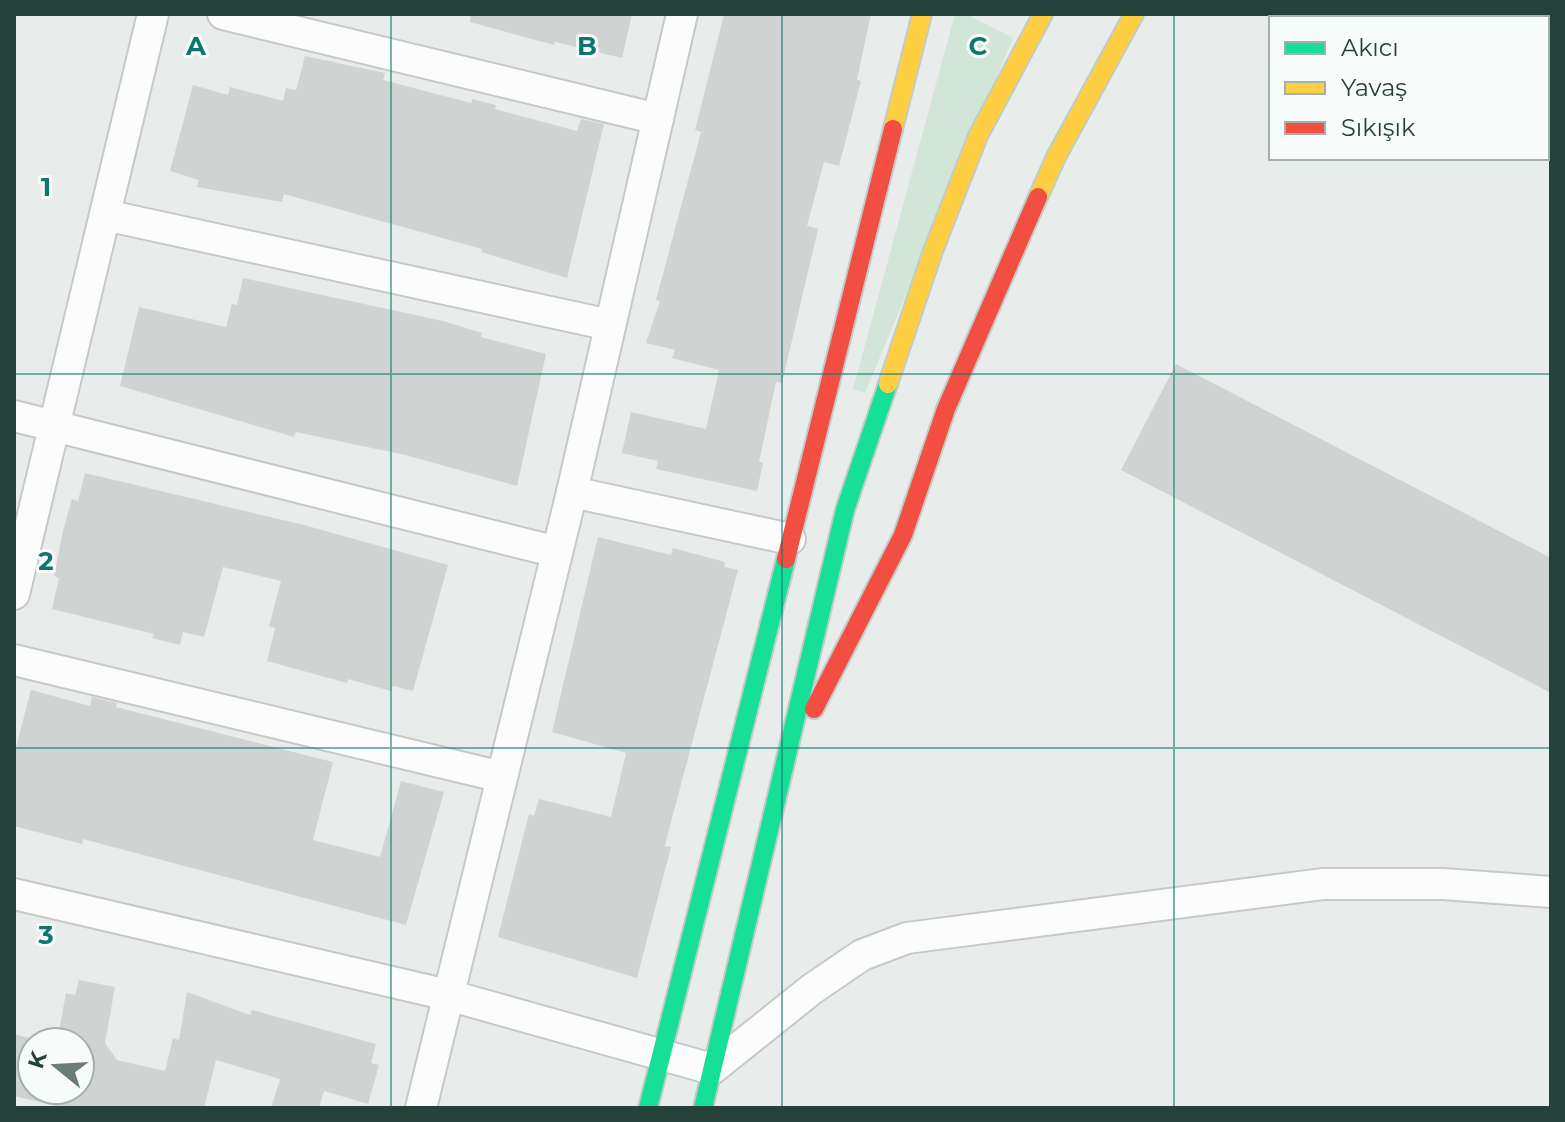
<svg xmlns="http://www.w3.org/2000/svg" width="1565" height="1122" font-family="Montserrat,sans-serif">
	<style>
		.green { fill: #d1e6d8 }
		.building { fill: #cfd4d2 }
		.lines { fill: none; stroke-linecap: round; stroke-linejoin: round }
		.street-casing { stroke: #c5cac8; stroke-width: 34 }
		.fast-casing { stroke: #c3cbc8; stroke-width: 22 }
		.slow-casing { stroke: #c3cbc8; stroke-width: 22 }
		.jam-casing { stroke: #c3cbc8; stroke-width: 22 }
		.street { stroke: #fcfcfc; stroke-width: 30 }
		.fast { stroke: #16e098; stroke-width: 18 }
		.slow { stroke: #ffcf43; stroke-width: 18 }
		.jam { stroke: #f24e42; stroke-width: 18 }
		.grid { fill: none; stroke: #0f766e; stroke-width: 2; stroke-opacity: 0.55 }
		.grid-label { font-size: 26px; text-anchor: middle; font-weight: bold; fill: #0f766e; stroke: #f7fbf9; stroke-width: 6; stroke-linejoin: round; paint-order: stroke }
	</style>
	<rect width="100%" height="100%" fill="#e8edeb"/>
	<polygon class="green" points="955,14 965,14 1013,38 865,393 853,389"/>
	<g class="building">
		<polygon points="471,14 632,14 622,58 555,42 554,45 470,22"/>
		<polygon points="724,14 871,14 857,80 861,81 839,166 824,162 807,226 818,229 782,383 776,382 759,462 763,463 757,491 656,469 658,461 622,453 631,412 706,429 719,370 672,358 675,350 646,343 660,301 656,300 701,132 695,130"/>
		<polygon points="305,56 385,73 383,80 471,103 472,99 496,105 495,109 577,131 581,119 604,124 567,278 481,252 482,249 284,194 282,202 197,187 199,180 170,171 193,85 228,95 230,87 283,101 286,88 296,90"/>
		<polygon points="243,278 443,321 482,333 481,337 546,354 517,486 405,455 296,432 294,437 120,386 139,307 226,327 232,304 237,305"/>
		<polygon points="1176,364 1551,558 1551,693 1121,470"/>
		<polygon points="85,473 304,525 448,565 413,691 393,686 391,691 348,679 347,683 267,661 275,628 269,626 281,581 223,567 204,637 183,632 180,645 152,638 154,634 52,609 59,578 54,576 63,531 72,499 78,501"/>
		<polygon points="598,537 671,555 673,548 725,562 724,567 738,570 670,826 665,846 671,847 637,978 498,937 529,814 534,816 539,799 611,817 626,753 552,732"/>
		<polygon points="31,690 90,706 92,697 117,703 116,707 333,762 313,840 380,857 401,781 444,792 406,925 83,839 82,844 14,826 14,755"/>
		<polygon points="79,980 115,987 105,1043 117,1060 165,1071 173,1038 179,1040 187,992 250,1015 252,1010 376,1044 371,1063 379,1065 368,1104 324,1091 319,1108 271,1108 280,1079 216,1060 204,1108 64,1108 14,1096 14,1034 44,1042 32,1042 32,1090 80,1090 80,1042 57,1042 66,993 75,995"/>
	</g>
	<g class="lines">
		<g class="street-casing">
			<g id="street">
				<polyline points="223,14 658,119"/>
				<polyline points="105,215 610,325"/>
				<polyline points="14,416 557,552"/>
				<polyline points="572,492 790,539"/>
				<polyline points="14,594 153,14"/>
				<polyline points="14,660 502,777"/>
				<polyline points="14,894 448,995 712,1069 812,989 862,955 907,938 1323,884 1443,884 1551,892"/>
				<polyline points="421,1108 572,492 682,14"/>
			</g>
		</g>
		<g class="fast-casing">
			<g id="fast">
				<polyline points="648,1108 786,559"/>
				<polyline points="703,1108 845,510 888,384"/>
			</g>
		</g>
		<g class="slow-casing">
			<g id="slow">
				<polyline points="893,129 922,14"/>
				<polyline points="1038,197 1057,155 1134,14"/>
				<polyline points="888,384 933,251 978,136 1043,14"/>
			</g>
		</g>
		<g class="jam-casing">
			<g id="jam">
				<polyline points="786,559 893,129"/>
				<polyline points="814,709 903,535 946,409 1038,197"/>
			</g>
		</g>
		<use href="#street" class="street"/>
		<use href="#fast" class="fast"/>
		<use href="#slow" class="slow"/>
		<use href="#jam" class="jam"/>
	</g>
	<path class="grid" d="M391,14V1108M782,14V1108M1174,14V1108M14,374H1551M14,748H1551"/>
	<g class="grid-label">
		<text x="196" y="55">A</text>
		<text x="587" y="55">B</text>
		<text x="978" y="55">C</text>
		<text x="46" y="196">1</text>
		<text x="46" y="570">2</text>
		<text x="46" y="944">3</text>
	</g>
	<rect width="1565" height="1122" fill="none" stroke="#24423a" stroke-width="32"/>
	<rect x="1269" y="16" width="280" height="144" fill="#f7fbf9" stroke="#a3b1ad" stroke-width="2"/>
	<rect x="1285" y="42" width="40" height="12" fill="#16e098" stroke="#a3b1ad" stroke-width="2"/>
	<text x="1341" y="56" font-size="24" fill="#24423a">Akıcı</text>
	<rect x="1285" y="82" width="40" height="12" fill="#ffcf43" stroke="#a3b1ad" stroke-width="2"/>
	<text x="1341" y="96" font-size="24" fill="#24423a">Yavaş</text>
	<rect x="1285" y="122" width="40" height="12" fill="#f24e42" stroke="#a3b1ad" stroke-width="2"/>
	<text x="1341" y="136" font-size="24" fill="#24423a">Sıkışık</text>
	<g transform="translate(56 1066) rotate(288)"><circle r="38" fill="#f7fbf9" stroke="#a3b1ad" stroke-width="2"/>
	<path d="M0-6L14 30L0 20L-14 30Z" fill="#697e78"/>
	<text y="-12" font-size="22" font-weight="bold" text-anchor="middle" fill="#24423a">K</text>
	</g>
</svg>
